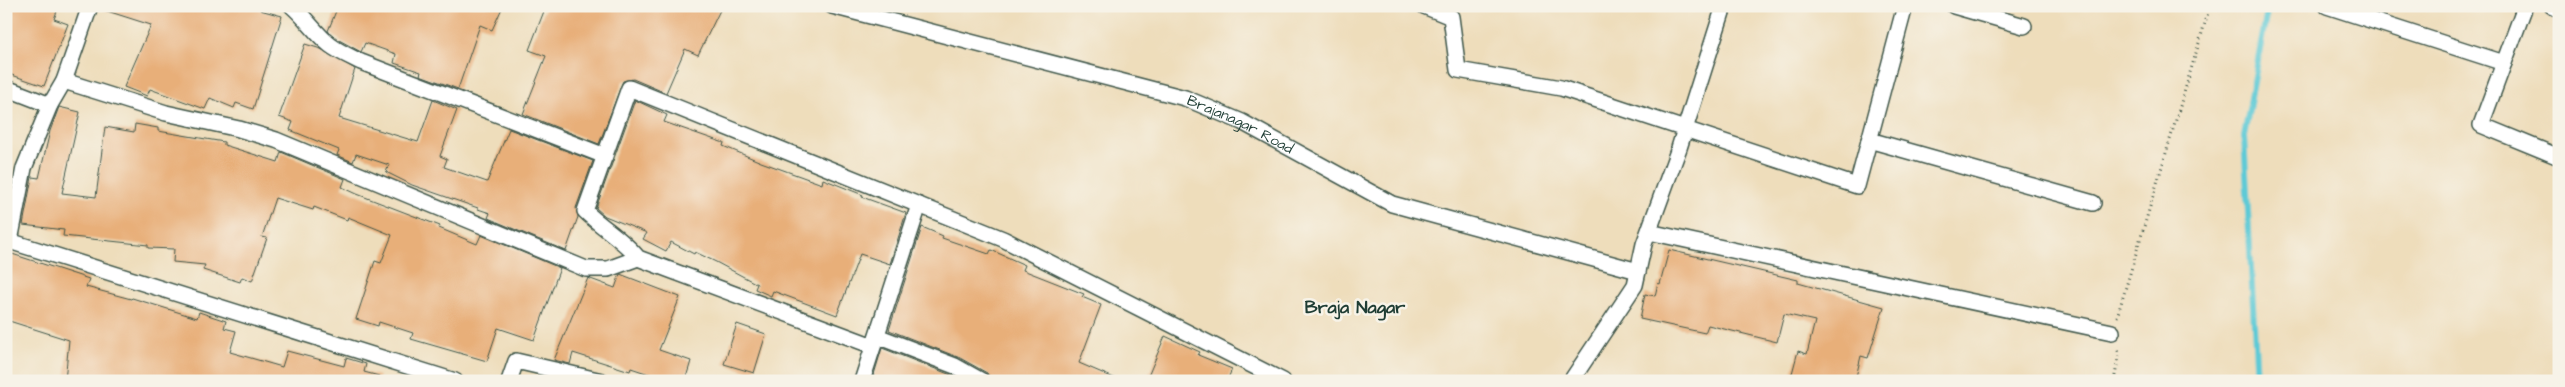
<svg xmlns="http://www.w3.org/2000/svg" width="2565" height="387" font-family="'Architects Daughter',sans-serif">
	<style>
		.lines { fill: none; stroke-linecap: round; stroke-linejoin: round }
		.stream { stroke: #5ecad6; stroke-width: 6 }
		.building { fill: #e8af79 }
		.street-casing { stroke: #3e5548; stroke-width: 18 }
		.path { stroke: #3e5548; stroke-width: 3; stroke-dasharray: 1 4; stroke-linecap: butt }
		.street { stroke: #fff; stroke-width: 15 }
		.labels { text-anchor: middle; dominant-baseline: central; stroke-width: 5; stroke-linejoin: round; paint-order: stroke }
		.street-label { font-size: 15px; fill: #1f3d34; stroke: #f7f3e8 }
		.quarter-label { font-size: 18px; font-weight: bold; fill: #1f3d34; stroke: #f7f3e8 }
	</style>
	<rect width="100%" height="100%" fill="#f7f3e8"/>
	<filter id="ink" filterUnits="userSpaceOnUse"><feTurbulence type="fractalNoise" baseFrequency=".02" numOctaves="2"/><feDisplacementMap in="SourceGraphic" scale="10" xChannelSelector="R" yChannelSelector="G"/><feConvolveMatrix kernelMatrix="1 2 1 2 8 2 1 2 1" color-interpolation-filters="sRGB"/></filter>
	<filter id="wash" filterUnits="userSpaceOnUse"><feTurbulence type="fractalNoise" baseFrequency=".0096" numOctaves="4" result="noise"/><feDisplacementMap in="SourceGraphic" scale="20" xChannelSelector="R" yChannelSelector="G"/><feGaussianBlur stdDeviation="1.12" result="paint"/><feColorMatrix in="noise" values="0 0 0 0 0 0 0 0 0 0 0 0 0 0 0 0 0 1.4 0 .05"/><feComposite in="paint" operator="in"/></filter>
	<g filter="url(#wash)">
		<rect width="100%" height="100%" fill="#edb"/>
		<g class="lines">
			<polyline class="stream" points="2257,381 2244,136 2268,6"/>
		</g>
		<g id="blocks">
			<g class="building">
				<polygon points="6,6 59,6 54,19 68,24 44,86 6,73"/>
				<polygon points="104,6 261,6 260,10 282,16 253,109 236,103 234,108 210,98 205,109 150,89 147,96 124,87 151,25 104,10"/>
				<polygon points="338,6 503,6 492,30 480,25 458,89 420,75 421,72 394,63 396,54 365,43 361,52 339,40 328,31"/>
				<polygon points="546,6 722,6 698,55 685,49 666,93 633,79 623,81 599,144 523,114 546,56 529,50"/>
				<polygon points="305,44 321,49 355,69 339,118 418,142 433,100 457,110 440,156 447,159 444,167 487,182 509,129 593,161 576,208 578,217 566,251 488,218 490,213 478,209 478,208 412,185 386,172 389,165 356,154 353,162 337,155 339,150 290,130 293,122 279,117"/>
				<polygon points="635,100 667,115 664,122 724,143 723,146 761,162 822,184 823,179 863,195 862,197 906,213 890,264 860,254 837,315 773,291 771,296 755,289 757,284 716,262 695,252 694,254 671,242 666,251 643,239 647,233 605,216 596,208"/>
				<polygon points="59,107 80,112 62,193 96,197 105,127 134,132 135,124 158,128 158,131 224,142 224,145 278,162 281,152 345,179 342,187 357,194 440,226 439,228 477,244 481,235 560,268 534,340 498,328 487,361 411,339 413,333 379,322 378,326 356,319 375,261 381,263 392,235 348,217 347,220 314,207 313,210 275,198 262,237 267,238 252,281 242,277 240,282 203,270 205,265 173,262 174,249 148,248 148,245 63,236 64,230 23,225 32,177 39,178 50,131"/>
				<polygon points="922,227 943,236 942,238 989,254 991,250 1025,265 1023,270 1084,294 1082,297 1101,305 1079,363 1121,381 991,381 987,373 960,358 889,330"/>
				<polygon points="1669,250 1798,280 1798,283 1884,307 1868,358 1861,356 1855,381 1790,381 1798,351 1807,354 1815,321 1784,314 1777,342 1708,325 1705,333 1640,319 1645,294 1655,296 1658,283 1660,284"/>
				<polygon points="6,252 89,279 86,287 131,299 132,298 197,318 199,312 226,321 224,328 236,331 230,352 282,367 287,351 344,366 346,358 366,364 364,372 379,376 378,381 65,381 69,340 6,320"/>
				<polygon points="620,274 680,297 659,350 691,361 685,381 670,381 631,368 630,371 573,353 570,364 554,360 588,278 615,288"/>
				<polygon points="737,324 766,334 754,373 724,364"/>
				<polygon points="1165,336 1200,352 1198,355 1232,369 1227,381 1146,381"/>
				<polygon points="882,348 951,375 962,381 872,381"/>
			</g>
		</g>
	</g>
	<g filter="url(#ink)">
		<use href="#blocks" fill-opacity="0" stroke="#3e5548" stroke-width="1"/>
		<g class="lines">
			<g class="street-casing">
				<g id="street">
					<path d="M292,6C306,18 316,34 330,45C339,52 351,57 361,62L605,156"/>
					<path id="s1" d="M832,6L1185,98L1242,122L1392,204L1638,271"/>
					<polyline points="1424,6 1451,17 1458,70 1561,88 1857,186 1905,6"/>
					<polyline points="1954,6 2024,26"/>
					<polyline points="2327,6 2504,63"/>
					<polyline points="2525,6 2481,125 2559,157"/>
					<polyline points="2552,6 2559,9"/>
					<polyline points="64,81 166,113 239,129 276,140 586,269 608,269 638,258"/>
					<polyline points="6,88 50,105"/>
					<polyline points="1869,140 2093,203"/>
					<polyline points="1649,232 2112,332"/>
					<polyline points="6,240 455,381"/>
					<polyline points="10,241 24,168 50,105 64,81 90,6"/>
					<polyline points="877,336 955,366 982,381"/>
					<path d="M873,346L638,258C623,239 602,228 585,211L629,88L1003,239L1283,381"/>
					<polyline points="509,381 516,361 602,381"/>
					<polyline points="862,381 919,205"/>
					<polyline points="1571,381 1635,285 1644,244 1679,148 1724,6"/>
				</g>
			</g>
			<g class="path">
				<polyline points="2117,317 2210,6"/>
				<polyline points="2114,381 2119,354 2117,347"/>
			</g>
			<use href="#street" class="street"/>
		</g>
	</g>
	<g class="labels">
		<g class="street-label">
			<text stroke="none"><textPath href="#s1" startOffset="426">Brajanagar Road</textPath></text>
		</g>
		<g class="quarter-label">
			<text x="1355" y="307">Braja Nagar</text>
		</g>
	</g>
	<rect width="2565" height="387" fill="none" stroke="#f7f3e8" stroke-width="25"/>
</svg>
